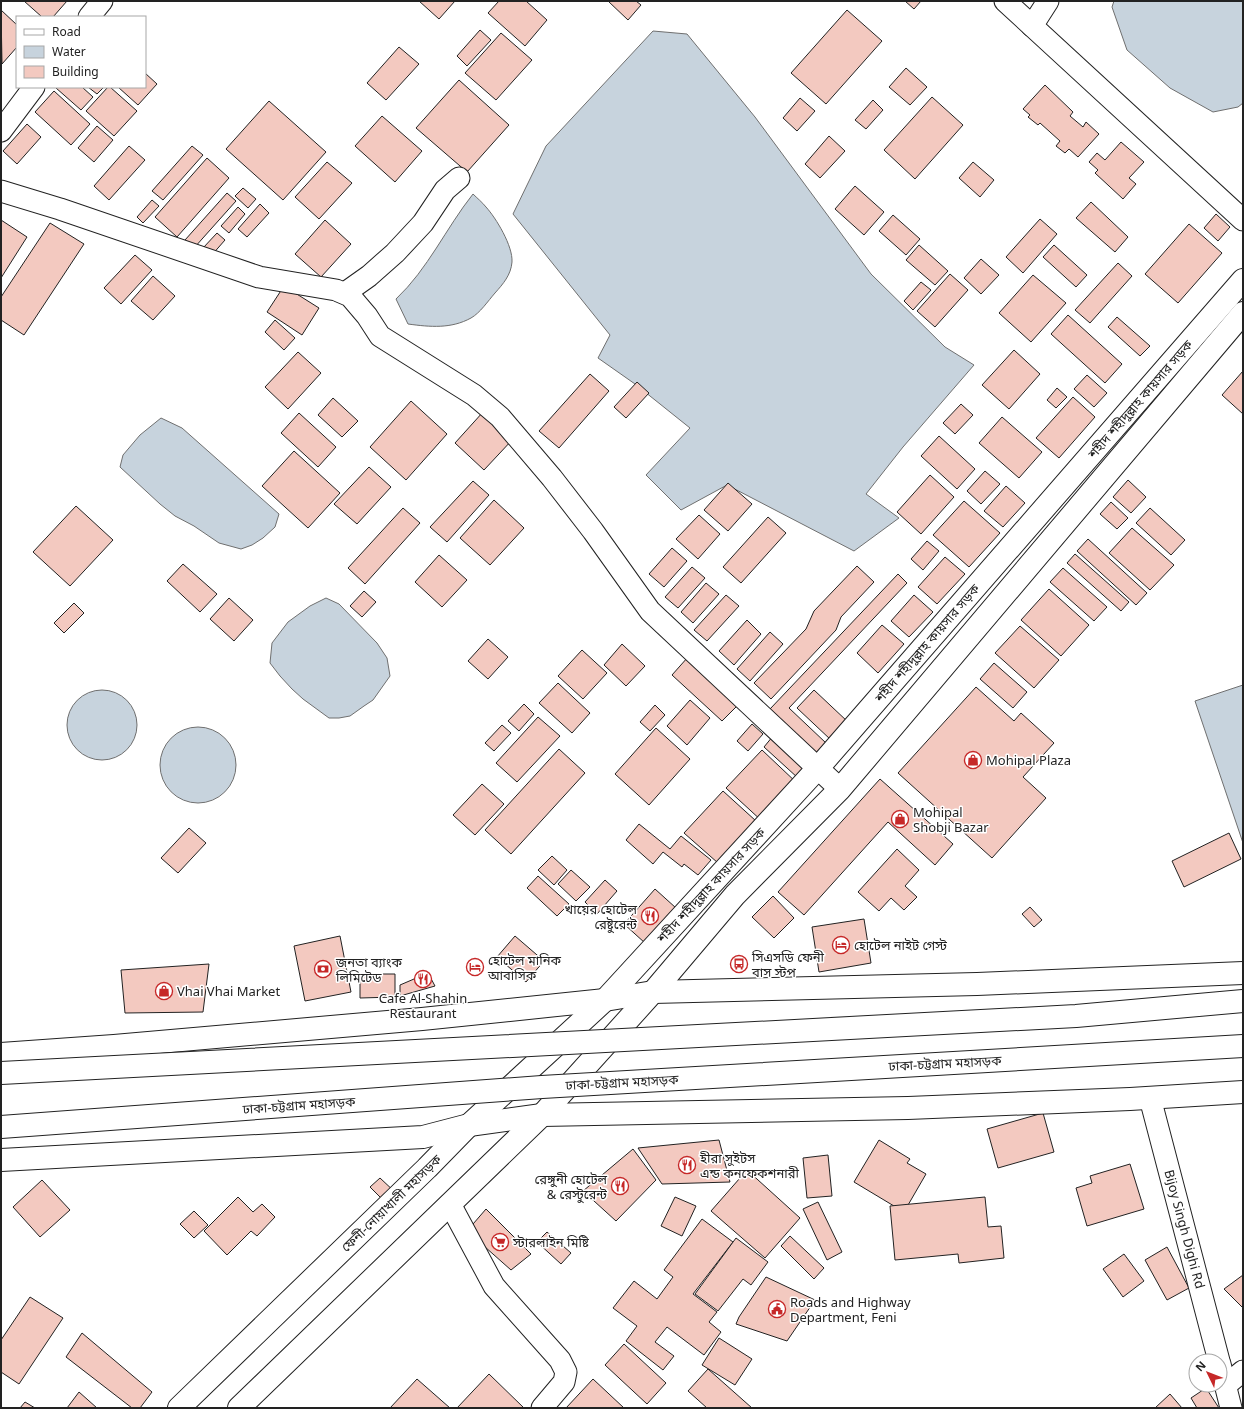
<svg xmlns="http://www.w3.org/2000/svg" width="1244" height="1409" font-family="'Noto Sans','Noto Sans Bengali',sans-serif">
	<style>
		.water { fill: #c7d3dd; stroke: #6f6f6f }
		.building { fill: #f3c9c0; stroke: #222 }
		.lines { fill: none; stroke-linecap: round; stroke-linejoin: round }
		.minor-casing { stroke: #222; stroke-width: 23 }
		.secondary-casing { stroke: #222; stroke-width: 24 }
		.trunk-casing { stroke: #222; stroke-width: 24 }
		.minor { stroke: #fff; stroke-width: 21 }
		.secondary { stroke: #fff; stroke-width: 22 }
		.trunk { stroke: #fff; stroke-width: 22 }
		.trunk-bridge-casing { stroke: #222; stroke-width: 24; stroke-linecap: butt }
		.trunk-bridge { stroke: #fff; stroke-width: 22 }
		.labels { text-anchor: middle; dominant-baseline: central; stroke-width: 3; stroke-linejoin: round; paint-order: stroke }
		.street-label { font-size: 13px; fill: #222; stroke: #fff }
		.poi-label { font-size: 13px; fill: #222; stroke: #fff; text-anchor: start }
	</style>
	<rect width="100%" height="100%" fill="#fff"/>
	<g class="water">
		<polygon points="1114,1 1243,1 1243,103 1238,107 1213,112 1170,88 1127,50 1112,7"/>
		<polygon points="653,31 687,34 755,117 871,274 945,347 974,365 903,447 866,494 899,518 854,551 727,485 681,510 646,475 690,428 635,384 598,358 610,335 513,214 546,146"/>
		<path d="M473,194C477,198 482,202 486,207C496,218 513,246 512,262C511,275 503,284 495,293C488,301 480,313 471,318C451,329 430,327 408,324L396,299C428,269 446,228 473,194Z"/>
		<polygon points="161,418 182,428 279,514 275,527 263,538 252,545 241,549 219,543 194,526 175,516 160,504 120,467 123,455 140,435"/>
		<polygon points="326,598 339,604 377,643 387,658 390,676 373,700 364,706 350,716 339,718 329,718 303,699 292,689 280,676 270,663 272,643 288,622 310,606"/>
		<polygon points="1243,685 1243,843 1195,701"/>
		<circle cx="102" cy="725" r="35"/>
		<circle cx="198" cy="765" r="38"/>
	</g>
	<g class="building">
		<polygon points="24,1 67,1 53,17 42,17"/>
		<polygon points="419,1 455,1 439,19"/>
		<polygon points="499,1 526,1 547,20 525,46 488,13"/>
		<polygon points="608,1 636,1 641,5 628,20"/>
		<polygon points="905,1 921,1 914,9"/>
		<polygon points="1,10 17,25 17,47 2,64"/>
		<polygon points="847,10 882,41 826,104 791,73"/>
		<polygon points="480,30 491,40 467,66 457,56"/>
		<polygon points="501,33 532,60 496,100 465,73"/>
		<polygon points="399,47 419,64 386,100 367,83"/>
		<polygon points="906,68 927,87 910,105 889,87"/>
		<polygon points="145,73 157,84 138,105 118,87 145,87"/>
		<polygon points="459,80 509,125 467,172 416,128"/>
		<polygon points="1045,85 1073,112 1070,116 1083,127 1086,122 1099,134 1078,157 1069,149 1065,153 1056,146 1060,141 1040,123 1038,125 1028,117 1030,115 1023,109"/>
		<polygon points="57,87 82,87 93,97 81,110 56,88"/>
		<polygon points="88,87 104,87 97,94"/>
		<polygon points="108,87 110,87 137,111 114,136 86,111"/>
		<polygon points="54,91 90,124 71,145 35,112"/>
		<polygon points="932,97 963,125 915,179 884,150"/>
		<polygon points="800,98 815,111 797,131 783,118"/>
		<polygon points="873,100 883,110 866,129 855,120"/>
		<polygon points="269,101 326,152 283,200 226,149"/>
		<polygon points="382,116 422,151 395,182 355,146"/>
		<polygon points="27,124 41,137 17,164 3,151"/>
		<polygon points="97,126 113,140 94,162 78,148"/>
		<polygon points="829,136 845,151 820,178 805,164"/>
		<polygon points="1121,142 1144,162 1129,178 1136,184 1123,199 1095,173 1098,170 1089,162 1097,153 1105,160"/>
		<polygon points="129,146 145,160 109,200 94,186"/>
		<polygon points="192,146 203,155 163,200 152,191"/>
		<polygon points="207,158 229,178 177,237 155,217"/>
		<polygon points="327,162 352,183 319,219 295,197"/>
		<polygon points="973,162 994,180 980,197 959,178"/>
		<polygon points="855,186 884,212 864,235 835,209"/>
		<polygon points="243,188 256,199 248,208 235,196"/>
		<polygon points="227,193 236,201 194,248 185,240"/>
		<polygon points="152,200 159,206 143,223 137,217"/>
		<polygon points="1091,202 1128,237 1115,252 1076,218"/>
		<polygon points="260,204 269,213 247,237 238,229"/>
		<polygon points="238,207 245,214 229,233 221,226"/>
		<polygon points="1216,214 1230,227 1218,241 1204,228"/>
		<polygon points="893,215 920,239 906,255 879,231"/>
		<polygon points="1040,219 1057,234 1023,273 1006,257"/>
		<polygon points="1,220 27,237 1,278"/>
		<polygon points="325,220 351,244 321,277 295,254"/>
		<polygon points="50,223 84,244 24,335 1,320 1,297"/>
		<polygon points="1189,224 1222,253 1178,303 1145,274"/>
		<polygon points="217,233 225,240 211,256 203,248"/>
		<polygon points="919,245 948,271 935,285 906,260"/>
		<polygon points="1054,245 1087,275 1076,287 1043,257"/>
		<polygon points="135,255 152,270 121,304 104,288"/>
		<polygon points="981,259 999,275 981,294 964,278"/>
		<polygon points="1118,263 1132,276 1090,323 1075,310"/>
		<polygon points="950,274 968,290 935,327 917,311"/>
		<polygon points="1033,275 1066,303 1031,342 999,313"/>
		<polygon points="153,276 175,296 153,320 131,301"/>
		<polygon points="921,282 931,290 913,310 904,301"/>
		<polygon points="284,286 319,308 302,335 267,312"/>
		<polygon points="1068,315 1122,364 1105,383 1051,334"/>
		<polygon points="1117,317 1150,346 1140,356 1108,327"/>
		<polygon points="275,320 295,338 284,350 265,332"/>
		<polygon points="1014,350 1040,374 1009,409 982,385"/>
		<polygon points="298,352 321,373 288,409 265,387"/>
		<polygon points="1243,371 1243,414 1222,395"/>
		<polygon points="590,374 609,391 559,448 539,431"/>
		<polygon points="1087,375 1107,393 1094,407 1074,389"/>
		<polygon points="637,382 649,393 626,418 614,407"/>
		<polygon points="1057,388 1067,397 1056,408 1047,400"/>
		<polygon points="1073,397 1095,417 1059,458 1036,438"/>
		<polygon points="333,398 358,421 342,437 318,415"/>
		<polygon points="411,401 447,434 406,480 370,447"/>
		<polygon points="961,404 973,415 955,434 943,423"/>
		<polygon points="483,412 513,439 484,470 455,443"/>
		<polygon points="299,413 336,447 318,467 281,433"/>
		<polygon points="1002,417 1042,452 1019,478 979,443"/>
		<polygon points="939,436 975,469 957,489 921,456"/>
		<polygon points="294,451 340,493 308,528 262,486"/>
		<polygon points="369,467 391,487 357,524 334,504"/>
		<polygon points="985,471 1000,484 981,504 967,491"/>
		<polygon points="930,475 954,497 921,534 897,512"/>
		<polygon points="1128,480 1146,497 1131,513 1113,497"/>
		<polygon points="473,481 489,495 447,542 430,527"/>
		<polygon points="728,483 752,504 728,531 704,510"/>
		<polygon points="1006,486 1025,503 1003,527 984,511"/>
		<polygon points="494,500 524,528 490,565 460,538"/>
		<polygon points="964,501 1000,533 969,567 933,535"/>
		<polygon points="1111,502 1128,518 1117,529 1100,514"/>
		<polygon points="76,506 113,540 70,586 33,552"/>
		<polygon points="403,508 420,523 365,584 348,568"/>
		<polygon points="1150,508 1185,540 1171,555 1136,523"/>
		<polygon points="699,515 720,534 698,559 676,539"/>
		<polygon points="768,517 786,533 741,583 723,567"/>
		<polygon points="1132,528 1174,565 1150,590 1109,553"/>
		<polygon points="1088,539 1147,593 1136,605 1077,551"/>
		<polygon points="927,541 939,551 923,570 911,559"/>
		<polygon points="672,548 687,561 664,587 649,574"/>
		<polygon points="1075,554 1129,602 1121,611 1067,563"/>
		<polygon points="439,555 467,580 442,607 415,582"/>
		<polygon points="945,557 965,574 937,604 918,587"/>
		<polygon points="183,564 217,594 200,612 167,581"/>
		<polygon points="857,566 874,582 841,617 836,630 771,699 754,683 806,629 814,611"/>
		<polygon points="692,567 705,578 678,608 665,597"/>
		<polygon points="1063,568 1107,607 1094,621 1050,582"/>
		<polygon points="898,574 907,583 789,708 826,743 816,753 770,709"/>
		<polygon points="706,583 719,594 693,623 681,612"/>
		<polygon points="1049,589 1089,625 1061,656 1021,620"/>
		<polygon points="364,591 376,602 362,617 350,606"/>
		<polygon points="726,595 739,606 707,641 694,630"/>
		<polygon points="914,595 933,612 909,637 891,621"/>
		<polygon points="229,598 253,620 234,641 210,619"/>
		<polygon points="74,603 84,613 64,633 54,623"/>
		<polygon points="747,620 761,634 734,665 719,651"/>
		<polygon points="882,625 904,644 878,673 857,653"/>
		<polygon points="1020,626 1059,660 1034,688 995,653"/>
		<polygon points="770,632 783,644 750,681 737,669"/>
		<polygon points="488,639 508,657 488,679 468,661"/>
		<polygon points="622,644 645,666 626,686 604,665"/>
		<polygon points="582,650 607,673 583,699 558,676"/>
		<polygon points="688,657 739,704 722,721 672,675"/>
		<polygon points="994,663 1027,692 1013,708 980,679"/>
		<polygon points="558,683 590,713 572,733 539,703"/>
		<polygon points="976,687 1014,721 1021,713 1054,743 1023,777 1046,798 992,858 898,773"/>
		<polygon points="814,690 848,722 831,740 797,708"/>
		<polygon points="690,700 710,718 687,745 667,726"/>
		<polygon points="524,704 534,714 519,731 508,721"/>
		<polygon points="655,705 665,715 650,731 640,722"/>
		<polygon points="538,717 560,736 517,782 496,763"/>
		<polygon points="752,724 763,734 748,751 737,741"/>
		<polygon points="502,725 511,733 494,751 485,743"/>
		<polygon points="656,728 690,759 649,805 615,774"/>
		<polygon points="773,736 808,768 798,778 764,747"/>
		<polygon points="559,749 585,773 511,854 485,830"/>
		<polygon points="762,750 798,784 763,822 726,788"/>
		<polygon points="880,779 953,844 935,865 888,822 804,915 778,892"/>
		<polygon points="482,784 504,804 475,835 453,815"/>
		<polygon points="723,791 756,821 718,863 684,833"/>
		<polygon points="639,824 670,849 681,836 711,860 698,875 684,864 682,867 663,852 653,864 626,840"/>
		<polygon points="189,828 206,843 178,873 161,858"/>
		<polygon points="1229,833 1241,859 1184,887 1172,861"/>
		<polygon points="897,849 919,870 905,886 917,897 904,910 891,898 879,911 858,892"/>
		<polygon points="552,856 567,870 554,885 538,870"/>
		<polygon points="571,870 590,887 576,901 558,884"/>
		<polygon points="538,876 569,904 557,916 527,888"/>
		<polygon points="605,880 617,891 597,914 585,902"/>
		<polygon points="655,889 676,908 645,943 624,924"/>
		<polygon points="773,896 794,918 774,938 752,917"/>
		<polygon points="1030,907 1042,920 1034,927 1022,914"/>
		<polygon points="864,919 871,963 819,972 812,927"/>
		<polygon points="340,936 351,992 305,1001 294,946"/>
		<polygon points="515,936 544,961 526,982 497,957"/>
		<polygon points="209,964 203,1012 125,1013 121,970"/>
		<polygon points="428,973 435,986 400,996 400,985"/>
		<polygon points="360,974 395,974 395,997 360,998"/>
		<polygon points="1043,1113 1054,1152 998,1168 987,1129"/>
		<polygon points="719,1140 730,1182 662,1184 638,1148"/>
		<polygon points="879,1140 910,1159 907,1163 926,1174 904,1212 854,1182"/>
		<polygon points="633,1149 656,1180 616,1221 583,1191"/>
		<polygon points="828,1155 832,1196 807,1198 803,1158"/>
		<polygon points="1130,1164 1144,1209 1087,1226 1076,1188 1092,1183 1090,1176"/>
		<polygon points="747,1170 800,1218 765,1258 711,1211"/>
		<polygon points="380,1178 396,1193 386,1203 370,1187"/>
		<polygon points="42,1180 70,1210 40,1237 13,1207"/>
		<polygon points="238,1197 253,1212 262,1204 275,1217 257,1236 251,1231 227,1255 204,1231"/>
		<polygon points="675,1197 696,1206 682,1236 661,1226"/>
		<polygon points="985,1197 988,1227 1001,1226 1004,1258 959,1263 958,1254 895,1260 890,1206"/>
		<polygon points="818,1202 842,1252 827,1260 803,1209"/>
		<polygon points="486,1209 531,1254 511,1270 467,1231"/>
		<polygon points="194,1211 208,1225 194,1238 180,1224"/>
		<polygon points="702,1219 733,1242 693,1294 717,1312 709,1322 721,1332 704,1355 667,1327 655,1342 674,1356 663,1370 626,1341 637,1326 613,1308 634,1281 657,1299 673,1277 664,1270"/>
		<polygon points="547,1232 571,1253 561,1264 537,1242"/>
		<polygon points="790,1236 824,1268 814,1279 781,1246"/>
		<polygon points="736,1238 768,1262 751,1285 743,1279 718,1311 695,1294"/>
		<polygon points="1167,1247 1189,1288 1167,1300 1145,1260"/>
		<polygon points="1124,1254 1144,1281 1123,1297 1103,1269"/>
		<polygon points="1243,1275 1243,1308 1224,1289"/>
		<polygon points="766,1277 815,1300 787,1341 736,1324 739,1317"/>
		<polygon points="30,1297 63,1318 19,1384 1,1372 1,1340"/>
		<polygon points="82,1333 152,1392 140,1408 132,1408 66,1357"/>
		<polygon points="719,1338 752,1359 735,1385 702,1365"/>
		<polygon points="624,1344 666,1383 647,1404 605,1365"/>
		<polygon points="708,1369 752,1408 707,1408 688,1391"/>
		<polygon points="489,1374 524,1408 457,1408"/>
		<polygon points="417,1379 450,1408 390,1408"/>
		<polygon points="593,1379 624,1408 566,1408"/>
		<polygon points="1206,1388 1219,1408 1197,1408 1191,1398"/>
		<polygon points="79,1392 97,1408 67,1408"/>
		<polygon points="1170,1394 1182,1408 1155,1408"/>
		<polygon points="25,1402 35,1408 20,1408"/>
	</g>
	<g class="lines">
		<g class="minor-casing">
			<g id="minor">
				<polyline points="1005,1 1243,220"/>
				<polyline points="89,17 102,1"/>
				<polyline points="1032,26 1048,1"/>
				<polyline points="1,131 34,87"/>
				<polyline points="1,191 60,209 259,277 336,290 350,296 367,316 380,336 474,395 500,417 552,478 593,531 650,611 840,789"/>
				<polyline points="345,293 369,276 395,253 423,223 445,190 459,178"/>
				<polyline points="1150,1098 1219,1361"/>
				<polyline points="450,1204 494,1286 560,1360 566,1372 564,1382 542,1408"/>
				<polyline points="1220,1364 1231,1408"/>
				<polyline points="1226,1385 1243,1371"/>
			</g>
		</g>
		<g class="secondary-casing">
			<g id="secondary">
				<polyline points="653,992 735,895 840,789 1243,313"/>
				<polyline points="605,1000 818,768 1243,280"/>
			</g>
		</g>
		<g class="trunk-casing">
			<g id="trunk">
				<polyline points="1,1054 114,1046 422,1019 605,1000 653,992 977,984 1243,973"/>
				<polyline points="1,1160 423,1137 469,1125 542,1115 908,1108 1130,1099 1243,1092"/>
				<polyline points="179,1408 427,1168 469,1125 605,1000"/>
				<polyline points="239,1408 542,1115 653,992"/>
			</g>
		</g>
		<use href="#minor" class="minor"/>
		<use href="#secondary" class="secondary"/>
		<use href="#trunk" class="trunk"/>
		<g class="trunk-bridge-casing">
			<g id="trunk-bridge">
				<polyline points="1,1073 1076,1016 1243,1001"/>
				<polyline points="1,1127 542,1087 1243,1046"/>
			</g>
		</g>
		<use href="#trunk-bridge" class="trunk-bridge"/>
	</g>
	<defs>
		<g id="shop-ring" transform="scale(0.9)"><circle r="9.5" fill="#fff" stroke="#c62828" stroke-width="1.5"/><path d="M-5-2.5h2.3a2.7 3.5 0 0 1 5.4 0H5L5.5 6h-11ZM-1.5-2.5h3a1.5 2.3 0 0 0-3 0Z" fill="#c62828"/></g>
		<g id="restaurant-ring" transform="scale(0.9)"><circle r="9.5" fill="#fff" stroke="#c62828" stroke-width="1.5"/><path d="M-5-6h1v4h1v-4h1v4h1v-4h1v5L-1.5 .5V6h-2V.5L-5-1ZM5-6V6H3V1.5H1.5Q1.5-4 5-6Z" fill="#c62828"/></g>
		<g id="hotel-ring" transform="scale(0.9)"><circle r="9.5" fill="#fff" stroke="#c62828" stroke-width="1.5"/><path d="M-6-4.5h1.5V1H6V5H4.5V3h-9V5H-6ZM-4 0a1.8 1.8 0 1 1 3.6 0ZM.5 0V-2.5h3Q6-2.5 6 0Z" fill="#c62828"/></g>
		<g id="bus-ring" transform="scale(0.9)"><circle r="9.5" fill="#fff" stroke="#c62828" stroke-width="1.5"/><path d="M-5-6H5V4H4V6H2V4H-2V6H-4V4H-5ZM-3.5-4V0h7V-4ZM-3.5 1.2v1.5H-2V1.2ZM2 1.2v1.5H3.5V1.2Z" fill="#c62828"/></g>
		<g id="bank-ring" transform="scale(0.9)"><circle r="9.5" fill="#fff" stroke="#c62828" stroke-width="1.5"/><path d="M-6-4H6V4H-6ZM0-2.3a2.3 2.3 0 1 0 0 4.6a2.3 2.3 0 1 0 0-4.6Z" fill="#c62828"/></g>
		<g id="supermarket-ring" transform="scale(0.9)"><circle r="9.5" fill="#fff" stroke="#c62828" stroke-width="1.5"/><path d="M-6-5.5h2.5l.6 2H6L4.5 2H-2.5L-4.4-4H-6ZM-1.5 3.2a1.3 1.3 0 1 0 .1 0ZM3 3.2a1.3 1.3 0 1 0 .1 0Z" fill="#c62828"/></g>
		<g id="civic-ring" transform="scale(0.9)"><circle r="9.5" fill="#fff" stroke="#c62828" stroke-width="1.5"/><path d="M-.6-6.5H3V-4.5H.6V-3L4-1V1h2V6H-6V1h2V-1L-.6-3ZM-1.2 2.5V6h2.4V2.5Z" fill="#c62828"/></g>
	</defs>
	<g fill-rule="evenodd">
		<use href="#shop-ring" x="973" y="760"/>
		<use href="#shop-ring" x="900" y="819"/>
		<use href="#restaurant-ring" x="650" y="916"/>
		<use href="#hotel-ring" x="841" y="945"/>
		<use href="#bus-ring" x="739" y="964"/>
		<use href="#hotel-ring" x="475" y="967"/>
		<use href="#bank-ring" x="323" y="969"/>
		<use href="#restaurant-ring" x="423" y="979"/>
		<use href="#shop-ring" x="164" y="991"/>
		<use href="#restaurant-ring" x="687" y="1165"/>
		<use href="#restaurant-ring" x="620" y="1186"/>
		<use href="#supermarket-ring" x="500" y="1242"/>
		<use href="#civic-ring" x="777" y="1309"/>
	</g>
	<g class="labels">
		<g class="street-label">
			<text transform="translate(1140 399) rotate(-49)">শহীদ শহীদুল্লাহ কায়সার সড়ক</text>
			<text transform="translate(927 643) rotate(-49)">শহীদ শহীদুল্লাহ কায়সার সড়ক</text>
			<text transform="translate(711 885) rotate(-47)">শহীদ শহীদুল্লাহ কায়সার সড়ক</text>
			<text transform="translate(945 1063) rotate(-3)">ঢাকা-চট্টগ্রাম মহাসড়ক</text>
			<text transform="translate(622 1082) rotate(-3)">ঢাকা-চট্টগ্রাম মহাসড়ক</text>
			<text transform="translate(299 1105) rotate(-4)">ঢাকা-চট্টগ্রাম মহাসড়ক</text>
			<text transform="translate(391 1203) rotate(-44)">ফেনী-নোয়াখালী মহাসড়ক</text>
			<text transform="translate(1185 1229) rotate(75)">Bijoy Singh Dighi Rd</text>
		</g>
		<g class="poi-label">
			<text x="986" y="760">Mohipal Plaza</text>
			<text x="913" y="812">Mohipal<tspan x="913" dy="15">Shobji Bazar</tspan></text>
			<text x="637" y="909" text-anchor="end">খায়ের হোটেল<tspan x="637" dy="15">রেষ্টুরেন্ট</tspan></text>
			<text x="854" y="945">হোটেল নাইট গেস্ট</text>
			<text x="752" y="957">সিএসডি ফেনী<tspan x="752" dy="15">বাস স্টপ</tspan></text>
			<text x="488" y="960">হোটেল মানিক<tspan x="488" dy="15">আবাসিক</tspan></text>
			<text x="336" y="962">জনতা ব্যাংক<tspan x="336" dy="15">লিমিটেড</tspan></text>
			<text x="177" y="991">Vhai Vhai Market</text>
			<text x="423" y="998" text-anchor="middle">Cafe Al-Shahin<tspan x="423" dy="15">Restaurant</tspan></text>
			<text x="700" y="1158">হীরা সুইটস<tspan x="700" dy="15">এন্ড কনফেকশনারী</tspan></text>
			<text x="607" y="1179" text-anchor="end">রেঙ্গুনী হোটেল<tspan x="607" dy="15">&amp; রেস্টুরেন্ট</tspan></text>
			<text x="513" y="1242">স্টারলাইন মিষ্টি</text>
			<text x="790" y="1302">Roads and Highway<tspan x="790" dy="15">Department, Feni</tspan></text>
		</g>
	</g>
	<rect width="1244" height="1409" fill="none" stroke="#222222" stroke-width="4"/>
	<rect x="16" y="16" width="130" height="72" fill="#ffffff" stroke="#a7a7a7"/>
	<rect x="24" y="29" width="20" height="6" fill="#ffffff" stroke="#a7a7a7"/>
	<text x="52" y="36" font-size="12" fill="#222222">Road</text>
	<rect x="24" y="46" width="20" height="12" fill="#c7d3dd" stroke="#a7a7a7"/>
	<text x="52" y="56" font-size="12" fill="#222222">Water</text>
	<rect x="24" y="66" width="20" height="12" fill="#f3c9c0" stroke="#a7a7a7"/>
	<text x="52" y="76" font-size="12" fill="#222222">Building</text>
	<g transform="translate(1208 1373) rotate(313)"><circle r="19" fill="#ffffff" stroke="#a7a7a7"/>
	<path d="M0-3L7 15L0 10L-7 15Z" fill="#c62828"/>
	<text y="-6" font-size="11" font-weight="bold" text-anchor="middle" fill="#222222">N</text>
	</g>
</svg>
